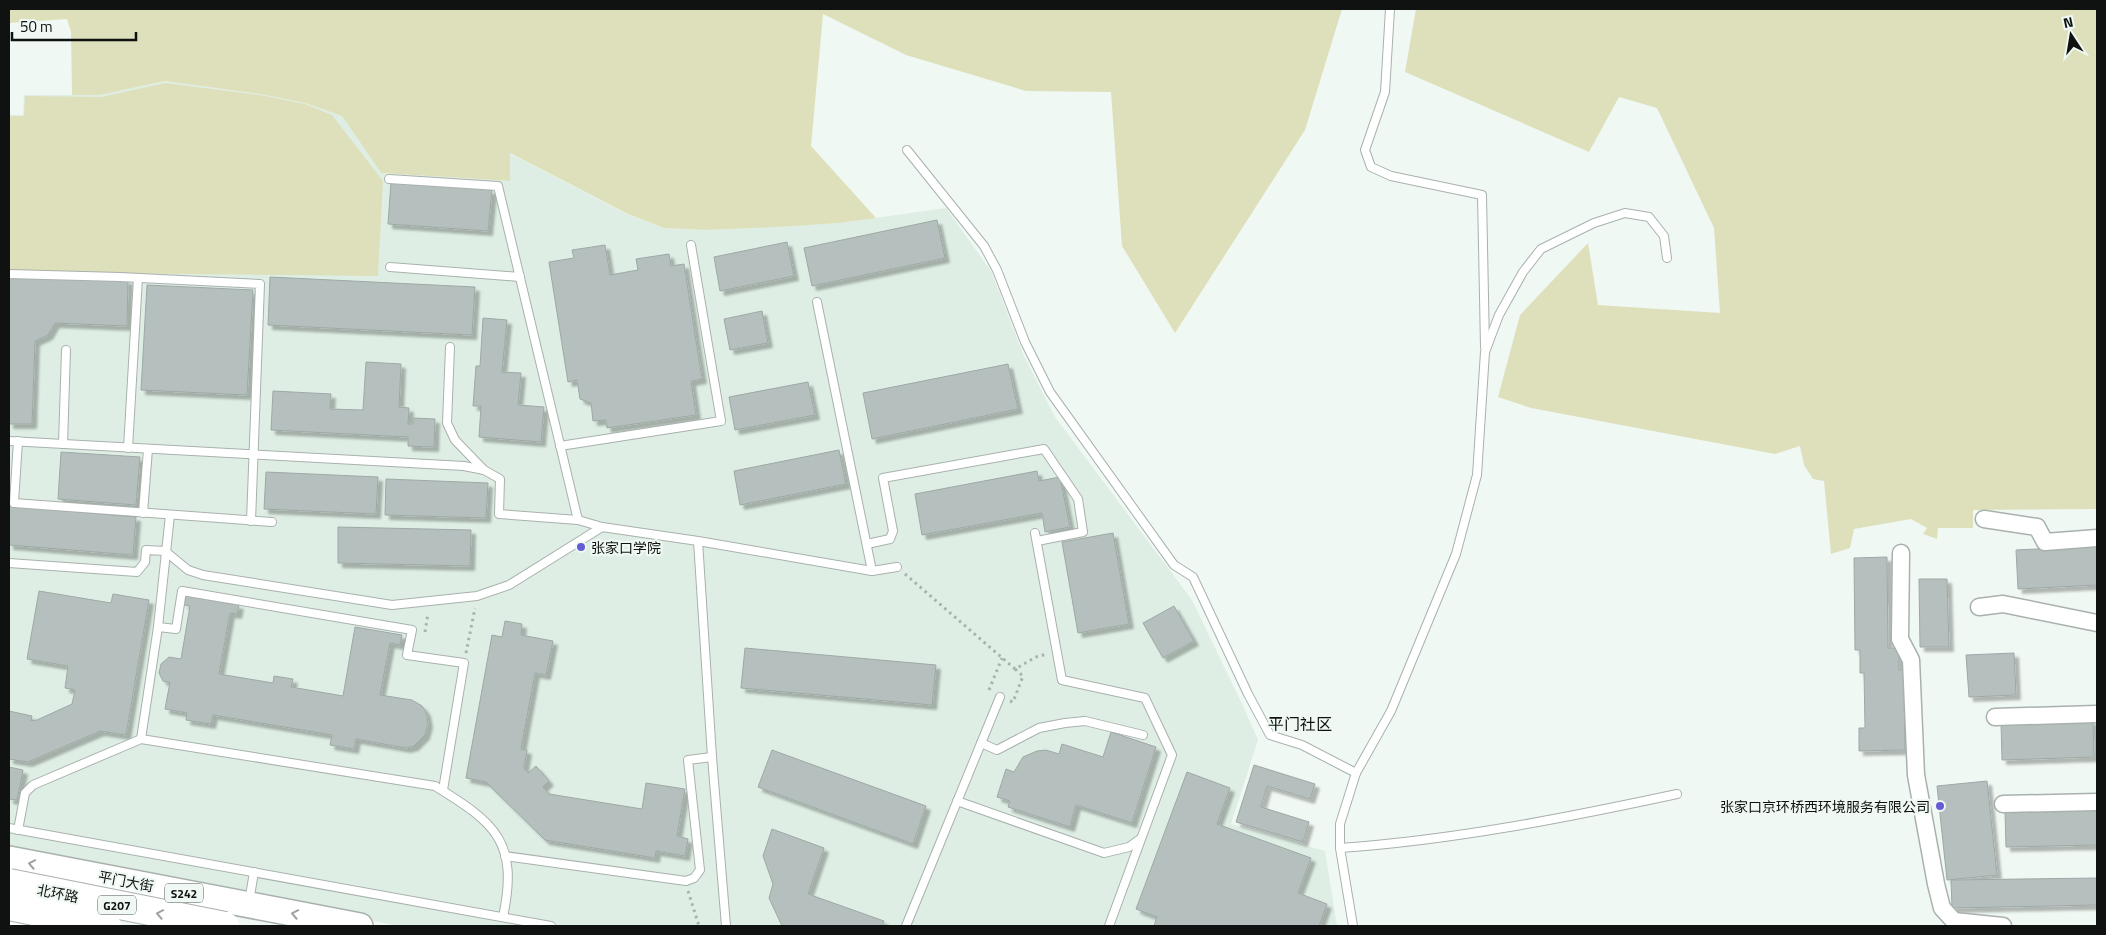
<svg xmlns="http://www.w3.org/2000/svg" width="2106" height="935" font-family="'Titillium Web','Noto Sans SC',sans-serif">
	<style>
		.built { fill: #deeee4 }
		.green { fill: #dee0bb }
		.building { fill: #b5bfbd; stroke: #9ea8a6; filter: url(#shadow) }
		.lines { fill: none; stroke-linecap: round; stroke-linejoin: round }
		.lane-casing { stroke: #a9b1ad; stroke-width: 10 }
		.street-casing { stroke: #a9b1ad; stroke-width: 19 }
		.primary-casing { stroke: #a9b1ad; stroke-width: 28 }
		.path { stroke: #aab1ad; stroke-width: 3; stroke-dasharray: 2.5 4; stroke-linecap: butt }
		.lane { stroke: #fff; stroke-width: 8 }
		.street { stroke: #fff; stroke-width: 16 }
		.primary { stroke: #fff; stroke-width: 25 }
		.highway-bridge-casing { stroke: #a9b1ad; stroke-width: 30; stroke-linecap: butt }
		.highway-bridge { stroke: #fff; stroke-width: 28 }
		.oneway { stroke: #9fa09f }
		.poi-dot { fill: #665cd5; stroke: #eff8f3; stroke-width: 2 }
		.labels { text-anchor: middle; dominant-baseline: central; stroke-width: 4.5; stroke-linejoin: round; paint-order: stroke }
		.shield { fill: #eff8f3; stroke: #525754; stroke-width: 1 }
		.shield-label { font-size: 12px; font-weight: bold; fill: #0f1210 }
		.poi-label { font-size: 14px; fill: #0f1210; stroke: #eff8f3; text-anchor: start }
		.street-label { font-size: 14px; fill: #0f1210; stroke: #eff8f3 }
		.quarter-label { font-size: 16px; fill: #0f1210; stroke: #eff8f3 }
	</style>
	<defs>
		<filter id="shadow"><feDropShadow dx="4.5" dy="4.5" stdDeviation="1" flood-color="#0004"/></filter>
	</defs>
	<rect width="100%" height="100%" fill="#eff8f3"/>
	<polygon class="built" points="165,81 260,94 305,103 342,116 381,173 509,181 509,153 627,214 664,228 705,230 839,223 946,208 991,271 1024,356 1055,417 1192,600 1243,706 1258,740 1231,824 1325,851 1337,926 400,926 9,851 9,115 23,115 24,95 100,95"/>
	<g class="green">
		<polygon points="9,9 1342,9 1305,130 1175,333 1122,246 1111,92 1026,91 906,55 823,14 811,146 876,218 839,223 777,227 705,230 664,228 628,214 510,153 510,181 381,173 342,116 305,103 260,94 165,81 100,95 72,95 71,32 67,19 9,23"/>
		<polygon points="1416,9 2097,9 2097,509 1973,510 1973,528 1938,528 1937,539 1923,534 1927,528 1911,519 1854,529 1850,548 1831,554 1824,481 1813,479 1804,465 1800,446 1775,454 1531,408 1498,397 1520,315 1588,243 1598,305 1720,313 1714,228 1657,108 1619,97 1589,152 1405,72"/>
		<polygon points="165,83 260,95 305,104 332,115 383,181 378,276 9,272 9,116 24,116 25,96 101,97"/>
	</g>
	<g class="building">
		<polygon points="391,182 492,190 488,231 388,224"/>
		<polygon points="937,220 945,258 812,286 804,248"/>
		<polygon points="787,242 794,276 720,291 714,257"/>
		<polygon points="605,245 610,275 638,270 636,259 669,254 671,266 684,264 702,379 691,381 696,415 607,428 606,420 593,421 591,403 580,399 577,380 568,382 549,262 574,258 572,250"/>
		<polygon points="9,276 128,280 127,326 55,323 48,335 35,341 32,424 9,424"/>
		<polygon points="270,277 475,287 472,335 268,325"/>
		<polygon points="147,285 253,290 247,395 141,390"/>
		<polygon points="762,311 768,343 730,350 724,319"/>
		<polygon points="483,318 507,320 502,372 521,373 518,405 544,407 541,442 479,437 481,406 473,406 476,366 480,366"/>
		<polygon points="366,362 401,364 399,407 409,408 408,424 413,424 413,418 435,419 434,447 408,446 408,437 271,430 273,391 331,394 330,409 363,410"/>
		<polygon points="1008,364 1018,409 872,439 863,393"/>
		<polygon points="808,382 815,415 735,430 729,397"/>
		<polygon points="839,450 846,484 740,505 734,471"/>
		<polygon points="61,452 140,457 136,505 58,499"/>
		<polygon points="1037,471 1039,481 1060,477 1070,527 1045,532 1042,513 922,535 915,494"/>
		<polygon points="266,472 378,477 376,514 264,509"/>
		<polygon points="386,479 488,483 486,518 385,515"/>
		<polygon points="9,506 136,517 133,555 9,545"/>
		<polygon points="338,527 471,530 470,566 338,563"/>
		<polygon points="1113,533 1129,624 1078,633 1062,542"/>
		<polygon points="2097,546 2097,585 2018,589 2016,550"/>
		<polygon points="1887,557 1888,648 1899,648 1899,670 1904,670 1905,750 1859,751 1859,728 1865,728 1864,673 1860,673 1860,650 1855,650 1854,558"/>
		<polygon points="1919,579 1947,579 1949,647 1920,647"/>
		<polygon points="39,591 111,603 113,594 149,600 126,735 100,731 28,762 9,759 9,711 32,716 31,721 37,720 72,704 75,690 65,688 68,666 27,659"/>
		<polygon points="186,596 239,605 237,614 230,613 219,674 273,683 274,676 293,679 291,687 343,696 355,627 402,635 400,645 390,643 380,695 412,700 422,706 426,712 428,723 425,735 414,746 406,748 356,739 354,749 330,745 332,735 213,715 211,724 186,720 187,713 165,709 170,682 163,681 159,673 161,664 169,657 181,659 190,606 184,605"/>
		<polygon points="1174,606 1194,641 1163,658 1143,623"/>
		<polygon points="505,621 522,624 521,635 553,641 546,675 535,673 521,749 527,750 524,768 528,773 536,766 549,781 543,787 549,794 642,809 646,783 685,789 677,836 688,839 685,856 656,851 655,858 545,840 486,782 466,778 492,635 502,637"/>
		<polygon points="745,648 936,665 932,705 741,688"/>
		<polygon points="2014,653 2016,695 1969,697 1966,655"/>
		<polygon points="2093,720 2094,757 2002,760 2001,723"/>
		<polygon points="1111,732 1156,747 1132,823 1076,805 1070,827 1008,807 1010,801 997,797 1006,769 1014,772 1023,757 1037,751 1046,750 1059,754 1062,744 1103,757"/>
		<polygon points="772,750 926,806 913,844 758,787"/>
		<polygon points="1254,765 1315,784 1310,799 1267,786 1261,807 1309,822 1303,842 1236,822"/>
		<polygon points="9,767 23,770 17,800 9,799"/>
		<polygon points="1187,772 1230,788 1217,824 1311,858 1298,893 1327,904 1319,926 1154,926 1157,917 1136,909"/>
		<polygon points="1987,781 1997,875 1947,880 1937,786"/>
		<polygon points="2097,809 2097,845 2006,847 2005,811"/>
		<polygon points="772,829 824,848 808,894 884,921 882,926 782,926 769,898 773,884 763,856"/>
		<polygon points="2097,878 2097,905 1952,908 1951,880"/>
	</g>
	<g class="lines">
		<g class="lane-casing">
			<g id="lane">
				<polyline points="1390,9 1385,92 1365,150 1371,167 1391,176 1482,195 1485,347"/>
				<polyline points="907,150 984,246 997,270 1025,342 1050,392 1174,565 1193,577 1248,694 1270,735 1302,745 1356,773 1340,824 1340,848 1353,926"/>
				<polyline points="389,179 498,186 578,520"/>
				<polyline points="390,267 520,277"/>
				<polyline points="9,274 120,277 260,284 251,521"/>
				<polyline points="817,302 872,571"/>
				<polyline points="450,347 447,423 455,440 484,470 500,479 499,514 578,520 602,527 698,541 872,571 897,567"/>
				<polyline points="9,441 464,466 484,470"/>
				<polyline points="18,441 14,503 272,522"/>
				<polyline points="63,444 66,350"/>
				<polyline points="560,446 721,421 691,245"/>
				<polyline points="128,448 138,278"/>
				<polyline points="143,513 148,449"/>
				<polyline points="1035,533 1062,680 1145,698 1172,755 1109,926"/>
				<polyline points="698,541 712,757 726,926"/>
				<polyline points="867,544 890,539 893,531 883,478 1044,449 1078,499 1083,532 1037,541"/>
				<polyline points="9,563 137,572 145,562 146,550 165,551 188,570 203,575 392,605 477,596 509,585 602,527"/>
				<polyline points="158,627 176,629 182,591 412,630 407,655 464,663 443,790"/>
				<polyline points="141,739 158,627 170,515"/>
				<polyline points="981,743 997,750 1039,728 1065,723 1085,721 1143,735"/>
				<polyline points="1356,773 1391,711 1456,554 1477,475 1485,352 1499,315 1523,272 1541,249 1594,223 1625,213 1649,217 1664,236 1667,258"/>
				<polyline points="957,801 1104,853 1129,847 1140,839"/>
				<polyline points="9,828 551,926"/>
				<path d="M18,830L25,793L33,785L141,739L435,786C495,823 519,841 503,917"/>
				<path d="M1340,848C1454,840 1565,818 1677,794"/>
				<polyline points="505,856 686,881 694,878 700,870 688,760 712,757"/>
				<polyline points="249,902 254,872"/>
				<polyline points="906,926 1000,697"/>
			</g>
		</g>
		<g class="street-casing">
			<g id="street">
				<polyline points="1984,519 2037,527 2045,542 2097,538"/>
				<polyline points="1901,553 1900,639 1911,660 1916,775 1936,884 1942,908 1954,921 2003,926"/>
				<polyline points="1979,607 2003,604 2097,623"/>
				<polyline points="1995,717 2097,714"/>
				<polyline points="2003,804 2097,802"/>
			</g>
		</g>
		<g class="primary-casing">
			<g id="primary">
				<polyline points="9,859 360,926"/>
				<polyline points="9,922 33,926"/>
			</g>
		</g>
		<g class="path">
			<polyline points="905,574 1015,669 1036,657 1047,654"/>
			<polyline points="425,632 428,613"/>
			<polyline points="466,653 475,608"/>
			<polyline points="989,690 1002,658"/>
			<polyline points="1010,701 1013,702 1023,676 1015,669"/>
			<polyline points="688,891 699,926"/>
		</g>
		<use href="#lane" class="lane"/>
		<use href="#street" class="street"/>
		<use href="#primary" class="primary"/>
		<g class="highway-bridge-casing">
			<g id="highway-bridge">
				<polyline points="9,883 225,926"/>
				<polyline points="9,906 107,926"/>
			</g>
		</g>
		<use href="#highway-bridge" class="highway-bridge"/>
	</g>
	<defs><path id="oneway-chevron" d="M-2-3.5L2.5 0L-2 3.5" fill="none" stroke-width="1.6" stroke-linecap="round" stroke-linejoin="round" transform="scale(1.25)"/></defs>
	<g class="oneway">
		<use href="#oneway-chevron" transform="translate(32 864) rotate(-169)"/>
		<use href="#oneway-chevron" transform="translate(160 914) rotate(-169)"/>
		<use href="#oneway-chevron" transform="translate(295 914) rotate(-169)"/>
	</g>
	<g class="poi-dot">
		<circle cx="581" cy="547" r="5"/>
		<circle cx="1940" cy="806" r="5"/>
	</g>
	<g class="labels">
		<g class="shield">
			<rect x="165" y="883.5" width="38" height="19" rx="4"/>
			<rect x="98" y="895.5" width="38" height="19" rx="4"/>
		</g>
		<g class="shield-label">
			<text x="184" y="893">S242</text>
			<text x="117" y="905">G207</text>
		</g>
		<g class="poi-label">
			<text x="591" y="547">张家口学院</text>
			<text x="1930" y="806" text-anchor="end">张家口京环桥西环境服务有限公司</text>
		</g>
		<g class="street-label">
			<text transform="translate(126 881) rotate(11)">平门大街</text>
			<text transform="translate(58 893) rotate(11)">北环路</text>
		</g>
		<g class="quarter-label">
			<text x="1300" y="724">平门社区</text>
		</g>
	</g>
	<rect width="2106" height="935" fill="none" stroke="#0f1210" stroke-width="20"/>
	<g transform="translate(2071 35) rotate(348)" stroke="#eff8f3" stroke-width="4" paint-order="stroke">
	<path d="M0-4L9 19L0 12L-9 19Z" fill="#0f1210"/>
	<text y="-8" font-size="14" font-weight="bold" text-anchor="middle" fill="#0f1210">N</text>
	</g>
	<path d="M12 32v8h124v-8" fill="none" stroke="#0f1210" stroke-width="2.5"/>
	<text x="20" y="32" font-size="15" fill="#0f1210" stroke="#eff8f3" stroke-width="4" paint-order="stroke">50 m</text>
</svg>
